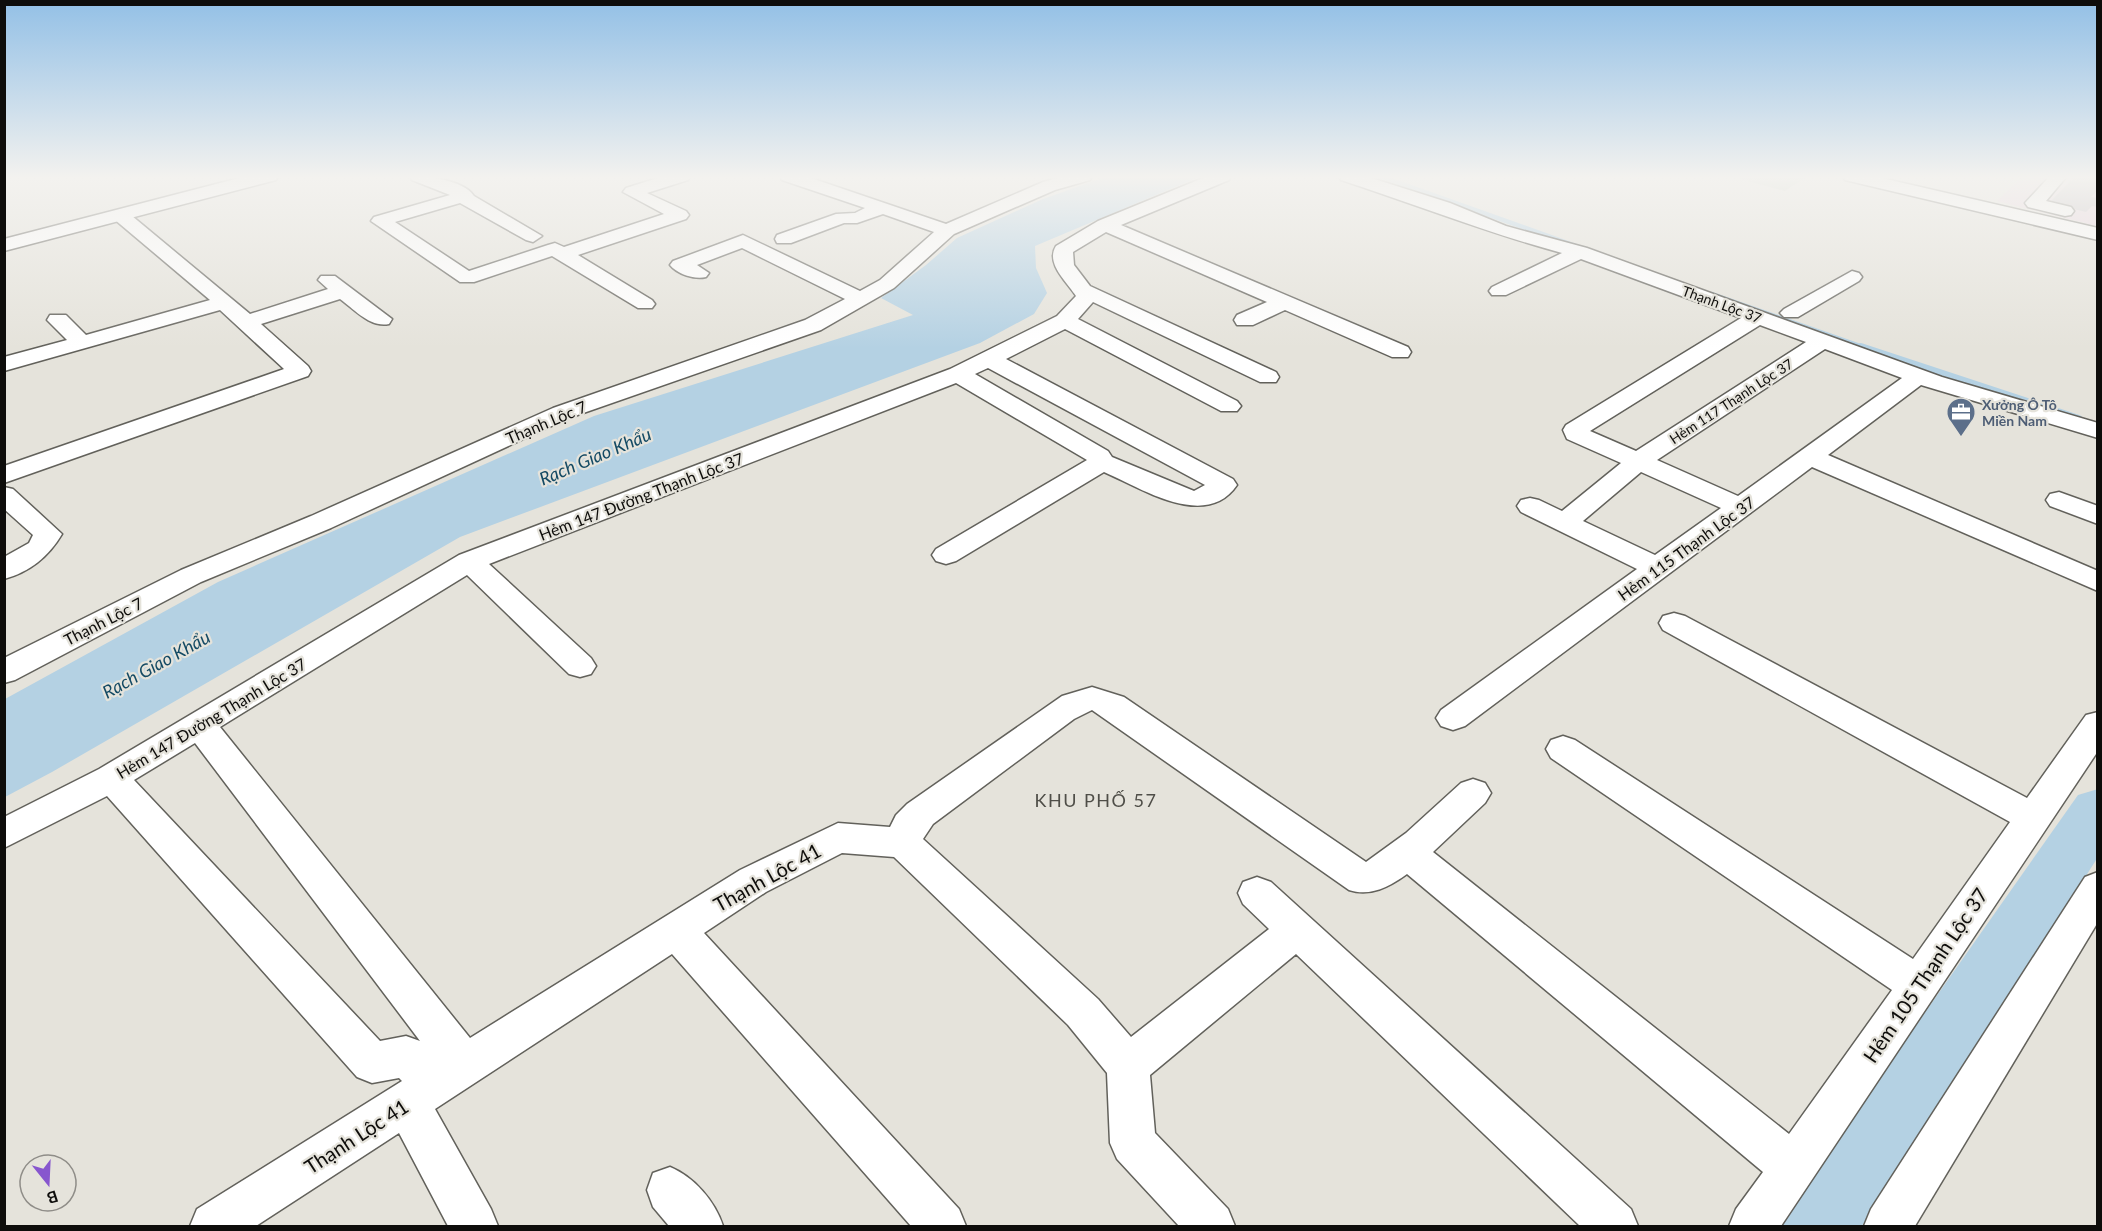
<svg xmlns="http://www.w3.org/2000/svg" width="2102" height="1231" font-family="Lato,sans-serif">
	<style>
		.education { fill: #e9d2de }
		.green { fill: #c2cfbe }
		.water { fill: #b4d1e3 }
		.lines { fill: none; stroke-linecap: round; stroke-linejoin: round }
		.stream-far1 { stroke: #b4d1e3; stroke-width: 4.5 }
		.stream { stroke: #b4d1e3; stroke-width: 6 }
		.river { fill: #b4d1e3; fill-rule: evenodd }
		.building { fill: #c3bdc3 }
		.street-casing { stroke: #62615b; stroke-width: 3 }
		.secondary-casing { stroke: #62615b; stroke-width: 3 }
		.street { fill: #fff; fill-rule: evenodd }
		.secondary { fill: #fff; fill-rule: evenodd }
		.labels { text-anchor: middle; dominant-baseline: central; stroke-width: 4.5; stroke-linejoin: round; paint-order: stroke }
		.far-street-label { font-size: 14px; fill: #0e0d0b; stroke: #e5e3db }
		.far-service-label { font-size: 14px; font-weight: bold; fill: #4e5e75; stroke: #e5e3db; text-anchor: start }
		.street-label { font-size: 16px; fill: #0e0d0b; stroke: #e5e3db }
		.water-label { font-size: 18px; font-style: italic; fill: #144a64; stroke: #e5e3db }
		.neighbourhood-label { font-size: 18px; letter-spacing: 1.5px; fill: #4f4e48; stroke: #e5e3db }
		.near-street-label { font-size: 20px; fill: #0e0d0b; stroke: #e5e3db }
	</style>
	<rect width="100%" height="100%" fill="#e5e3db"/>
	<polygon class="education" points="2023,176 2097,176 2097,226 1997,201"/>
	<polygon class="green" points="1745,176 1807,176 1785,191 1740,179"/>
	<polygon class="water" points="1108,176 1201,176 1035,246 1036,268 1047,293 1034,314 980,343 460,537 52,772 5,797 5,699 218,582 594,416 913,315 881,298 926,265 957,238 1043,199"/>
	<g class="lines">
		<g class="stream-far1">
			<polyline points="1380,176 1579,247"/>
			<polyline points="1712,294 1866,348"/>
		</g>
		<polyline class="stream" points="1861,346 2079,418"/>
		<polygon class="river" points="2098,789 2098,857 1862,1226 1782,1226 1793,1200 2078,795"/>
	</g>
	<polygon class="building" points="2075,176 2098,176 2098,190 2091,197 2098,198 2098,207 2092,206 2086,212 2049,203"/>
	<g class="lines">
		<g class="street-casing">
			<g id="street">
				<path d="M410,176C427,176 464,180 474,196L542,236L533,242L526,240L460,203L395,222L469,271L548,245L555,243L564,247L664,214L623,192L626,188L664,176H690L688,180L647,193L686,211L689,215L686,219L578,255L652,300L655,304L652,308H638L552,256L474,282H460L371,221L374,217L450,195L412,180Z"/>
				<path d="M780,176H805L946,224L1043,182L1065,176H1092L1090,180L1055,190L954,234L894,288L821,330L569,418L331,528L201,582L15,680L4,683V658L181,570L311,516L553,408L805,320L845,299L742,248L697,265L709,273L706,277C695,280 677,274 670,265L673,261L743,235L860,291L880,280L934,232L883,214L857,223H844L791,243H777L775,239L777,235L836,214L855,213L865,208L782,180Z"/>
				<path d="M1208,176H1231L1229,180L1121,225L1408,347L1411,352L1408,357H1392L1285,310L1253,325H1237L1234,320L1237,315L1267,302L1106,232L1073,252L1074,265L1090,286L1276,372L1279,377L1276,382H1260L1093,302L1078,319L1237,401L1241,406L1237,411H1221L1065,329L1006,359L1233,479L1237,485C1206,531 1141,488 1104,472L956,561L946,564L936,561L932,555L936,549L1087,460L956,383L489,564L591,658L596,666L591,674L580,677L569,674L467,575L220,727L470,1038L740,870L838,823L890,827L896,815L907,804L1062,696L1092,687L1124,697L1366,862L1406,833L1461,783L1473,779L1485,783L1491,793L1485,803L1433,852L1789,1134L1892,990L1551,758L1546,749L1551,740L1563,736L1575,740L1913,959L2010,822L1663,630L1659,623L1663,616L1674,613L1685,616L2027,798L2086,715L2098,712V751L1781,1226H1729L1736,1209L1763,1172L1407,874C1389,887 1370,897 1349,890L1092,710L1074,719L933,824L923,839L1098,999L1131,1037L1269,929L1243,904L1238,893L1243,882L1257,877L1271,882L1631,1209L1638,1226H1580L1296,954L1150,1075L1155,1133L1228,1209L1235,1226H1179L1117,1159L1110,1143L1107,1073L1068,1025L894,857L842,853L766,892L704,933L959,1209L966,1226H911L672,954L435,1109L491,1209L498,1226H448L399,1133L256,1226H190L197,1209L402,1081L399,1078L372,1083L357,1077L107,796L4,848V817L99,769L459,555L950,369L1057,316L1076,296C1067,282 1045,263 1056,246L1098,221ZM988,368L1205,485L1194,491L1112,457L1108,451L975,374ZM195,743L420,1041L406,1036L380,1041L134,780Z"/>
				<path d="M1339,176H1365L1450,203L1506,226L1587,248L1942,377L2098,423V438L1921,385L1828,455L2098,571V591L1812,467L1465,726L1453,730L1441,726L1436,718L1441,710L1637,569L1521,512L1517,506L1521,500L1530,498L1539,500L1562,511L1621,463L1567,439L1563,430L1566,425L1741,318L1581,259L1506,295H1492L1489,291L1492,287L1562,253C1487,233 1415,204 1341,180ZM1760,325L1806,342L1636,451L1590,431ZM1825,349L1902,378L1738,496L1657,460ZM1641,472L1721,508L1655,555L1583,521Z"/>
				<polygon points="1843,176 1873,176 2098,228 2098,240 1845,180"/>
				<polygon points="2050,176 2067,176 2046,201 2071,207 2074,211 2071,215 2065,216 2028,207 2025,203"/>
				<path d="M120,210L126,211L250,314L328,289L318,280L321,276H335L392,319L389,324C370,328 354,309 340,299L261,324L308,366L311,371L308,376L4,483V466L284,369L220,310L4,371V357L67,340L47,320L50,315H66L86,335L210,300L114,219L111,215Z"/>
				<polygon points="1852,271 1859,273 1862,277 1859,281 1798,317 1784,317 1780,313 1784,309"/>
				<path d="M4,487L13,489L62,534C49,556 30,572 4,579V557L29,543L33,535L4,509Z"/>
				<polygon points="2059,492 2098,506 2098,524 2050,506 2046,500 2050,494"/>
				<polygon points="2098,872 2098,922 1915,1226 1864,1226 1871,1209 2085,877"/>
				<path d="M670,1167C694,1177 715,1201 723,1226H669L653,1207L647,1190L653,1173Z"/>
			</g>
		</g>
		<g class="secondary-casing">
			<polygon id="secondary" points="247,176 278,176 276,180 4,251 4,239"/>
		</g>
		<use href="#street" class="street"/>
		<use href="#secondary" class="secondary"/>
	</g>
	<linearGradient id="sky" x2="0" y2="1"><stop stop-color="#93c0e6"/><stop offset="0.51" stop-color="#f3f2ef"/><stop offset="1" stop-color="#f3f2ef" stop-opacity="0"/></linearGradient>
	<rect width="2102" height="348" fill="url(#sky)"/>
	<defs>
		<g id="office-pin" transform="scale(1.5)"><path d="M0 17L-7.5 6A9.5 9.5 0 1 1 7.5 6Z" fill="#5c6f8a" stroke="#e5e3db"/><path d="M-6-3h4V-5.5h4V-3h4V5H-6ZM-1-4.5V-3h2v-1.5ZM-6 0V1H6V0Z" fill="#fff"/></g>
	</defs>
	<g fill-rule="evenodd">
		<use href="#office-pin" x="1961" y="412"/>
	</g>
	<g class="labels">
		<g class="far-street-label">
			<text transform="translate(1722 304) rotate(20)">Thạnh Lộc 37</text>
			<text transform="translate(1731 401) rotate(-33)">Hẻm 117 Thạnh Lộc 37</text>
		</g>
		<g class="far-service-label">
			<text x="1982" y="404">Xưởng Ô Tô<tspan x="1982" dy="16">Miền Nam</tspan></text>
		</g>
		<g class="street-label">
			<text transform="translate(546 422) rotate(-23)">Thạnh Lộc 7</text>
			<text transform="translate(641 496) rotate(-21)">Hẻm 147 Đường Thạnh Lộc 37</text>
			<text transform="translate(1686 548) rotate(-36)">Hẻm 115 Thạnh Lộc 37</text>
			<text transform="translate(103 621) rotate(-27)">Thạnh Lộc 7</text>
			<text transform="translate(211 718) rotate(-31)">Hẻm 147 Đường Thạnh Lộc 37</text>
		</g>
		<g class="water-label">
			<text transform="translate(595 456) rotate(-23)">Rạch Giao Khẩu</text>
			<text transform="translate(156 664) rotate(-29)">Rạch Giao Khẩu</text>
		</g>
		<g class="neighbourhood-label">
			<text x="1096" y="800">KHU PHỐ 57</text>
		</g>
		<g class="near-street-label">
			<text transform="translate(767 877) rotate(-29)">Thạnh Lộc 41</text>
			<text transform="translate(1925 975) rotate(-56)">Hẻm 105 Thạnh Lộc 37</text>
			<text transform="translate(356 1136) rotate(-33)">Thạnh Lộc 41</text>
		</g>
	</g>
	<rect width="2102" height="1231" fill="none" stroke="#0e0d0b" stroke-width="12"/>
	<g transform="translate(48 1183) rotate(162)"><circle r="28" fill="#e5e3db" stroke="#8f8d88" stroke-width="1.5"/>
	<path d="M0-4.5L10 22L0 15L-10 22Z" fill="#8756ce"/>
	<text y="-9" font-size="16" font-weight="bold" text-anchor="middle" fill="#0e0d0b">B</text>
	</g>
</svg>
